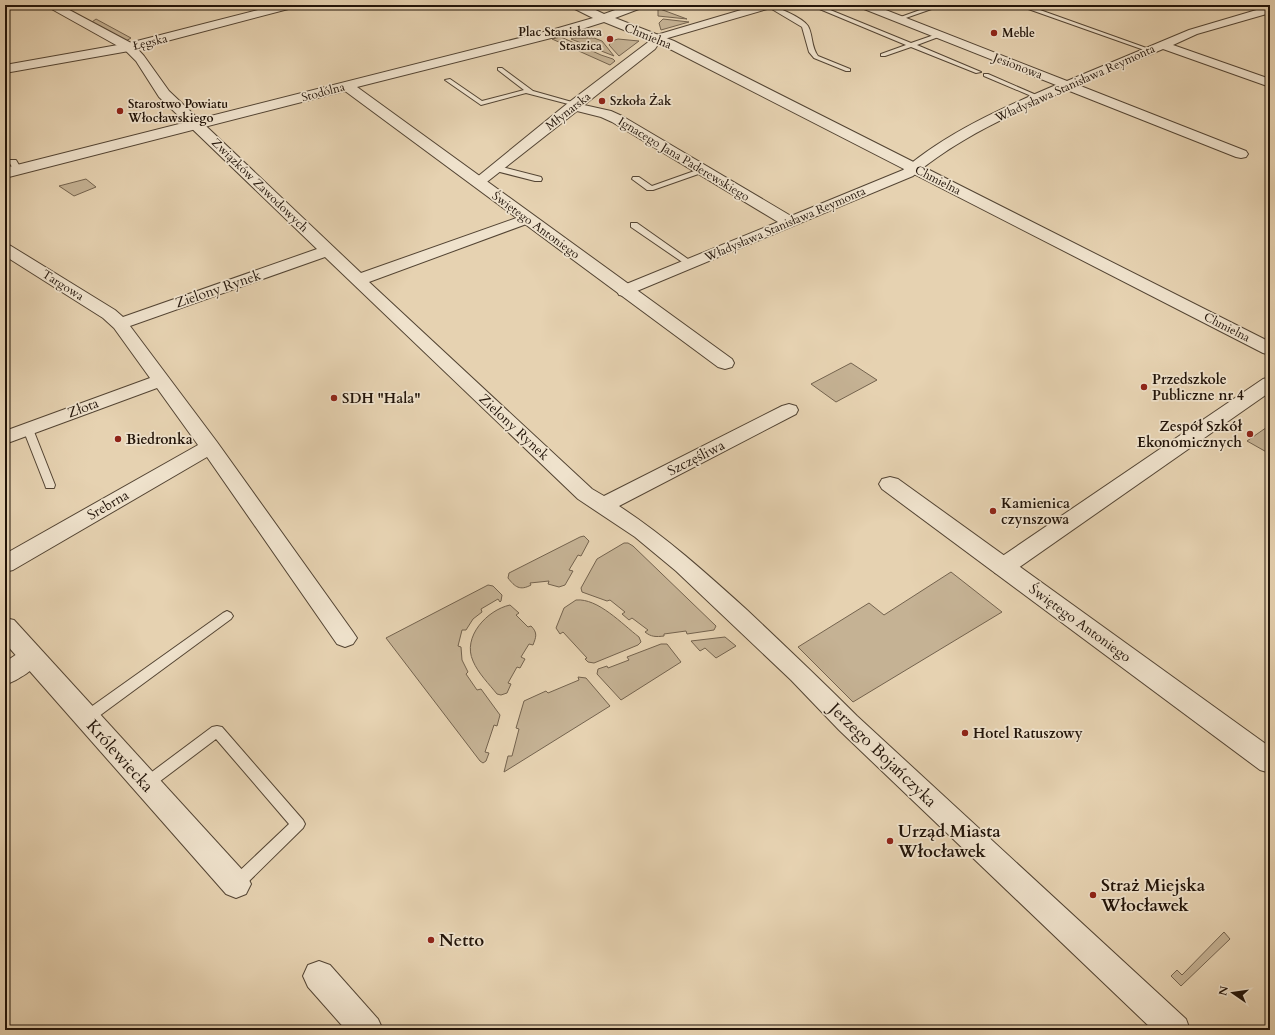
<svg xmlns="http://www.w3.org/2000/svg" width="1275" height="1035" font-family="Cardo,serif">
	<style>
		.green { fill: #c5b294; stroke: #74634e }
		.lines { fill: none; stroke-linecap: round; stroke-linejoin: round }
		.service-casing { stroke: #534433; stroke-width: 2 }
		.minor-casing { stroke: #534433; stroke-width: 2 }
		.tertiary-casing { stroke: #534433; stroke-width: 2 }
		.service { fill: #efe2cc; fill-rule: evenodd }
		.minor { fill: #efe2cc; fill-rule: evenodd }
		.tertiary { fill: #efe2cc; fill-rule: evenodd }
		.poi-dot { fill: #8f2418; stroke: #efe2cc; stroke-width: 1.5 }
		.labels { text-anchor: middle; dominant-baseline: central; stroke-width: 3.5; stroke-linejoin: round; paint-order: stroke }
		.far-poi-label { font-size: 12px; font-weight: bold; fill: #221409; stroke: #efe2cc; text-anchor: start }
		.far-street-label { font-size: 12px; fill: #221409; stroke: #efe2cc }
		.street-label { font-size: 14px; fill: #221409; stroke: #efe2cc }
		.poi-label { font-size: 14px; font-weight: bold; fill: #221409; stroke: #efe2cc; text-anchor: start }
		.near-street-label { font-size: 17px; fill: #221409; stroke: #efe2cc }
		.near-poi-label { font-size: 17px; font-weight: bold; fill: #221409; stroke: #efe2cc; text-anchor: start }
	</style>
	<rect width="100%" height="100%" fill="#e6d2b1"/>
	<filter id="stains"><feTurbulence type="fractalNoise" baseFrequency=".005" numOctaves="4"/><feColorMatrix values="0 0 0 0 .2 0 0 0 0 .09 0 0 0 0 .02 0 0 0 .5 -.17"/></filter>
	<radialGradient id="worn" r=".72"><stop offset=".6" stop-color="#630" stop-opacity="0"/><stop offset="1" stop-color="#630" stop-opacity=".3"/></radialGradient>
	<g class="green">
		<polygon points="658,9 660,9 687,19 658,16"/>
		<polygon points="96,19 131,38 126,41 92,22"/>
		<polygon points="663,19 689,22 661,30 659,23"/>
		<polygon points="561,37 601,55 613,59 615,61 610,65 552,39"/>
		<polygon points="573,38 594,38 602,41 614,56 571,39"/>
		<polygon points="618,39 639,41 619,56 609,45 612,41"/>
		<polygon points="86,179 96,187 74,196 59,186"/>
		<polygon points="851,363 877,380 836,402 811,384"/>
		<polygon points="1270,425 1270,454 1247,441"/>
		<path d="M584,536L589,541L581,556L578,555L569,570L573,571L565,585L559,587L548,584L549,581L530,583L531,585C520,591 515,587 508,578L509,573L580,537Z"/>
		<path d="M624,543H628L633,546L716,626L714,630L687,634L686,631L664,634V636C656,637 651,637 645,632L648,630L632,618L629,620L622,614L625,612L610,600L607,601L582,592L581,588L597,559Z"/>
		<polygon points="951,572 1002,612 853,702 798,647 869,603 884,615"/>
		<polygon points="488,585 493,586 502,595 501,601 500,602 498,599 481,609 482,612 473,619 466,630 462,630 458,646 461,647 462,660 468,672 466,674 477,690 481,689 500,715 497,726 494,725 485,752 489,753 486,761 483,763 480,761 386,638"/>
		<path d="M576,600C598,598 622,624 639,637L641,642L638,645L594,663L588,662L585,659L587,658L563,632L560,634L556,628L564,608Z"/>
		<path d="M510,605L519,613L516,615L528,627L531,626C538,633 536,637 533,645L529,644L521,657L525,659L520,668L517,667L508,683L511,684L507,693L501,695L497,694C489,684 478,673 473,661C462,637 487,610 510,605Z"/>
		<polygon points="725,637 736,646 716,658 705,648 700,651 691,641"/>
		<polygon points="661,644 667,644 681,662 621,700 597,674 598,669 607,666 608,668 629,660 627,657"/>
		<polygon points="578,677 586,678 610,706 504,772 508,756 512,756 519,729 516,728 524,701 546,691 548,693 579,680"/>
		<polygon points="1224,932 1230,939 1181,986 1171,976 1177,970 1182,975"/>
	</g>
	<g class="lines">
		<g class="service-casing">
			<g id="service">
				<path d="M765,5C774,5 802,17 808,26C813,35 811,47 818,56L850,69V71H846L814,58L809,52L802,27Z"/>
				<polygon points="810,5 818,5 911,43 937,34 941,34 941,36 917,45 981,72 976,73 911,47 885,56 881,56 881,54 906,45"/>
				<polygon points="934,5 943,5 900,20 895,19"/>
				<polygon points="1017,5 1026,5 1152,50 1147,51"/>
				<polygon points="498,68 502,68 533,91 579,104 576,106 526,93 481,105 445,80 450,79 482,101 524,90 498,70"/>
				<polygon points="984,74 988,74 1041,97 1036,98 984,76"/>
				<polygon points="10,160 16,160 22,170 21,172 15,172 9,162"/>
				<polygon points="492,166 498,166 541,177 542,179 541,181 535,181 492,170"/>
				<polygon points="700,169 706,169 707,171 653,190 647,190 632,179 633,177 639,177 652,186"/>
				<polygon points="631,223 637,223 695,264 694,266 688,266 631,227"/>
				<polygon points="28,426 33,429 55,485 54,488 46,488 45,485 23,429"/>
				<polygon points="227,611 231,613 233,616 231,619 91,722 86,723 81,722 79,718 81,714 223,613"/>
				<polygon points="217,726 222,727 303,820 305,824 303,828 241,889 236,891 231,889 229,884 231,879 289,824 216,739 151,788 146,790 141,788 139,784 141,780 212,727"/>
			</g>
		</g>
		<g class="minor-casing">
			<g id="minor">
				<path d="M46,5H60L133,44L144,56L169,91L361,273L522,216L527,214L532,216L535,219L532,222L369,282L592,489L604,496L782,406L789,404L796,406L798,410L796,414L619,506C666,537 705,572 747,610C784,645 821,680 857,716L1186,1019L1190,1030H1153L839,730L791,680L676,571L635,537L578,499L325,257L130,326L217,442L353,632L357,638L353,644L345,647L337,644L207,457L13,570L5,572V554L198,445L157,388L5,444V431L150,378L114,328L103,318L5,256V244L11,246L115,310L123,317L317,249L159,97L136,61L125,50L48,7Z"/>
				<path d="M758,5H776L774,7L661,40L655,49L584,105L611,111L622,116L791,216L903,170C946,133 1004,107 1056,85L859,7L857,5H873L1067,81L1189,30L1270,6V13L1197,34L1173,45L1270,79V87L1163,49L1078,85L1246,151L1248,154L1246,157L1241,158L1236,157L1067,90C1015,112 956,139 913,176L625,296L619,295L617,291L619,287L778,222L612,122L601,117L577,111L483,185L478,186L473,185L471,182L568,103L647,43L653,36Z"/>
				<polygon points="1270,377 1270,392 1011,573 1003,575 995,573 992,567 995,561 1263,379"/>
				<path d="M31,648L39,650L43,657C36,669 18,680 5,685V662L23,650Z"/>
			</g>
		</g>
		<g class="tertiary-casing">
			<g id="tertiary">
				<polygon points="278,5 298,5 296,7 129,51 5,73 5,65 129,43"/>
				<polygon points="569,5 585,5 604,14 629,5 646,5 644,7 615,18 674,41 1270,342 1270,355 1263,353 666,47 604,22 563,35 357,87 732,359 734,363 732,367 725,369 718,367 345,91 5,178 5,168 555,29 593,18 571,7"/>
				<polygon points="890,477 898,479 1270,747 1270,773 1260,770 882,489 879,484 882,479"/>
				<polygon points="5,618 14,620 246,874 251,884 246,894 236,898 226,894 5,643"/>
				<polygon points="319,961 330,965 378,1019 383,1030 346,1030 308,987 303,976 308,965"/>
			</g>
		</g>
		<use href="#service" class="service"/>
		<use href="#minor" class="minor"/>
		<use href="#tertiary" class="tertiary"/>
	</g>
	<g class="poi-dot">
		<circle cx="994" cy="33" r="4"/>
		<circle cx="610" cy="39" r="4"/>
		<circle cx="602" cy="101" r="4"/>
		<circle cx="120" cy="111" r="4"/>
		<circle cx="1144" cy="387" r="4"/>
		<circle cx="334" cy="398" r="4"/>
		<circle cx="1250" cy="434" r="4"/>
		<circle cx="118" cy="439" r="4"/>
		<circle cx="993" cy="511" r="4"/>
		<circle cx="965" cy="733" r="4"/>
		<circle cx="890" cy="841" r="4"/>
		<circle cx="1093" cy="895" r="4"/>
		<circle cx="431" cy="940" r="4"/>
	</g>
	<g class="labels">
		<g class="far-poi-label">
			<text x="602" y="32" text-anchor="end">Plac Stanisława<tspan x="602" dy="14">Staszica</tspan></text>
			<text x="1002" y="33">Meble</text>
			<text x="610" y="101">Szkoła Żak</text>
			<text x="128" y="104">Starostwo Powiatu<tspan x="128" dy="14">Włocławskiego</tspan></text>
		</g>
		<g class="far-street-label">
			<text transform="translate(648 36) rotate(22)">Chmielna</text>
			<text transform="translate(150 42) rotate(-14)">Łęgska</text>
			<text transform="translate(1018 66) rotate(21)">Jesionowa</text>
			<text transform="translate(1075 83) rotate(-24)">Władysława Stanisława Reymonta</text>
			<text transform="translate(323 92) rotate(-15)">Stodólna</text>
			<text transform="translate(568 111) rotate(-38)">Młynarska</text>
			<text transform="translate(684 159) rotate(31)">Ignacego Jana Paderewskiego</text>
			<text transform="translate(938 180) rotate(27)">Chmielna</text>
			<text transform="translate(260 185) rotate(44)">Związków Zawodowych</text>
			<text transform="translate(785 224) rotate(-23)">Władysława Stanisława Reymonta</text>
			<text transform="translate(536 225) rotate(36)">Świętego Antoniego</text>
			<text transform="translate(63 285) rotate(32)">Targowa</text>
			<text transform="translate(1227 327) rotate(27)">Chmielna</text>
		</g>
		<g class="street-label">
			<text transform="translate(218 289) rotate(-19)">Zielony Rynek</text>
			<text transform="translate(83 408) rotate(-20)">Złota</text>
			<text transform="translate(514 427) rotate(43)">Zielony Rynek</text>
			<text transform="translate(696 458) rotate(-27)">Szczęśliwa</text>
			<text transform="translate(108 505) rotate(-30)">Srebrna</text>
			<text transform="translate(1080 623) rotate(36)">Świętego Antoniego</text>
		</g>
		<g class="poi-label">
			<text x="1152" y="379">Przedszkole<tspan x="1152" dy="16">Publiczne nr 4</tspan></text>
			<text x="342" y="398">SDH "Hala"</text>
			<text x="1242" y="426" text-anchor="end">Zespół Szkół<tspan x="1242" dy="16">Ekonomicznych</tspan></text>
			<text x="126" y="439">Biedronka</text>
			<text x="1001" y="503">Kamienica<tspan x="1001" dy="16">czynszowa</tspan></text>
			<text x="973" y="733">Hotel Ratuszowy</text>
		</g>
		<g class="near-street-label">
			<text transform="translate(883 755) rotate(44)">Jerzego Bojańczyka</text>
			<text transform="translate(120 756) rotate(48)">Królewiecka</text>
		</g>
		<g class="near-poi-label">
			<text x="898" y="831">Urząd Miasta<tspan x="898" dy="20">Włocławek</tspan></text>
			<text x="1101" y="885">Straż Miejska<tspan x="1101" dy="20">Włocławek</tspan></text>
			<text x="439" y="940">Netto</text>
		</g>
	</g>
	<rect width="1275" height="1035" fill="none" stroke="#e6d2b1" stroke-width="20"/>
	<rect x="6" y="6" width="1263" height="1023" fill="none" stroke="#221409" stroke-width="2"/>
	<rect x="10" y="10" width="1255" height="1015" fill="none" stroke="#221409"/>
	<g transform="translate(1233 993) rotate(283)" stroke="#efe2cc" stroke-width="3" paint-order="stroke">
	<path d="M0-3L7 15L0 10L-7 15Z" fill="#221409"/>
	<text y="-6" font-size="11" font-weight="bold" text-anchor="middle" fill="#221409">N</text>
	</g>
	<rect width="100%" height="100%" filter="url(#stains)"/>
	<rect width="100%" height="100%" fill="url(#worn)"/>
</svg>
